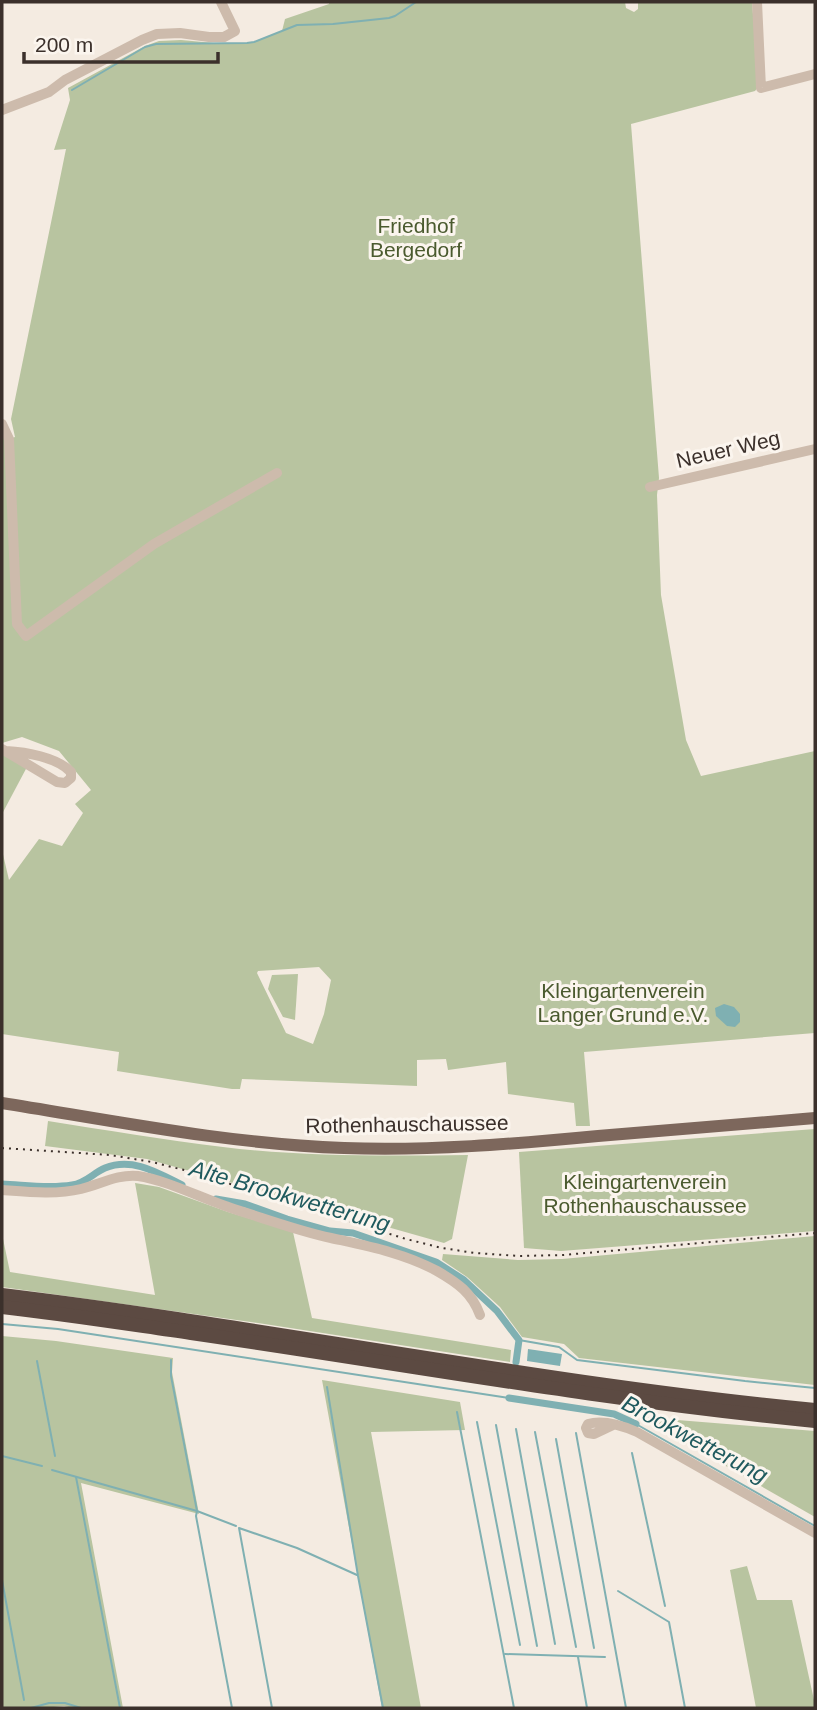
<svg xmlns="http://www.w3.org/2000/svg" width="817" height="1710" font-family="Helvetica,sans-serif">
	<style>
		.green { fill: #b8c4a0; fill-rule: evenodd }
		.water { fill: #7fb0b2 }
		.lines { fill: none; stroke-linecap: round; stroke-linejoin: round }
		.stream { stroke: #7fb0b2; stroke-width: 2 }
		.canal { stroke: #7fb0b2; stroke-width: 7 }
		.minor { stroke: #cdbbac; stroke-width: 10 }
		.major { stroke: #7d675c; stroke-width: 12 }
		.highway { stroke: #5c4a42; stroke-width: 14 }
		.rail { stroke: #3b302b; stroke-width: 2; stroke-dasharray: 2 5; stroke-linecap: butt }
		.labels { text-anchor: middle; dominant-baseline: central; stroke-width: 6; stroke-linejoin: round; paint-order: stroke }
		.park-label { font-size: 21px; fill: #4a5a2e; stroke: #fbf5ee }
		.street-label { font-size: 21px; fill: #3b302b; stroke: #fbf5ee }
		.water-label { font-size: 23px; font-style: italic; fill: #1f5a5e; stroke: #fbf5ee }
	</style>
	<rect width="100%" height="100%" fill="#f4ebe1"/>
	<g class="green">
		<path d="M329,2H625L626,8L634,12L638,9V2H752L759,86L755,91L631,124L659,478L657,495L661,595L686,740L701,776L815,751V1033L584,1052L590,1126H576L574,1103L508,1094L506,1062L448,1070L446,1059L417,1060V1086L242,1079L240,1089H232L117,1071L119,1052L2,1034V850L9,880L39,839L62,846L83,813L75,804L91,790L59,751L22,737L2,743V434L6,440L15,437L11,419L66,149L54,150L70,100L68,88L145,46L159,41L181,40L225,44L247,43L254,42L282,31L285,19L329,4ZM319,967L331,980L324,1014L313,1044L286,1033L257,973L258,971Z"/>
		<polygon points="2,752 27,767 2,814"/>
		<polygon points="298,974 295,1020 283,1017 268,989 272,975"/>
		<path d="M48,1121C106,1130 164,1140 223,1147C304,1157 387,1156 468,1155L452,1239L444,1243L147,1159L45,1146Z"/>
		<polygon points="815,1129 815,1231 561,1251 524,1248 519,1152"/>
		<polygon points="135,1183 159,1187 228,1212 293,1232 312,1318 511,1350 510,1362 258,1323 2,1287 2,1234 10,1272 155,1295"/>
		<polygon points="815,1236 815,1385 579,1358 564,1344 522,1337 500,1307 467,1277 442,1260 443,1254 518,1260 562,1259"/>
		<polygon points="2,1336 56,1341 173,1358 172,1372 199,1514 81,1483 123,1708 73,1708 64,1706 44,1708 2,1708"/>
		<polygon points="322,1380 460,1402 465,1430 371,1432 421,1708 382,1708"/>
		<polygon points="640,1417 815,1431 815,1517"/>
		<polygon points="747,1566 757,1600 792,1600 814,1700 815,1700 815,1708 756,1708 730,1570"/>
	</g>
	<g class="water">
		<polygon points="724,1004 734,1007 740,1014 740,1022 735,1027 727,1026 716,1016 715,1008"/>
		<polygon points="528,1349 562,1354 560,1366 527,1361"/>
	</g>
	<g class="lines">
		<g class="stream">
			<polyline points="72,90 145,47 156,44 247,43 254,42 297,25 333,24 389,18 395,16 416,2"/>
			<polyline points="2,1324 58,1329 509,1398"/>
			<polyline points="519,1340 559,1347 577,1360 745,1381 815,1388"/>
			<polyline points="171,1360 171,1376 197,1511 196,1516 232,1708"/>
			<polyline points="37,1361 55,1456"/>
			<polyline points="327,1387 358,1576 383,1708"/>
			<polyline points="457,1412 514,1708"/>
			<polyline points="477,1422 520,1645"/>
			<polyline points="636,1424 815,1526"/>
			<polyline points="496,1425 537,1646"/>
			<polyline points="516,1429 555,1644"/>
			<polyline points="535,1432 576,1647"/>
			<polyline points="576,1433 626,1708"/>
			<polyline points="556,1439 594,1648"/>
			<polyline points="632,1453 665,1606"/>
			<polyline points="2,1456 42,1466"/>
			<polyline points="52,1470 197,1511 236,1526"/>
			<polyline points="76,1477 120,1708"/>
			<polyline points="2,1580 24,1700"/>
			<polyline points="618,1591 669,1622 685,1708"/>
			<polyline points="505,1654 605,1657"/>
			<polyline points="578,1657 587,1708"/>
			<polyline points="10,1708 31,1708 49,1703 65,1703 81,1708"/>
			<polyline points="272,1708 239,1528 297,1548 357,1575"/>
		</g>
		<g class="canal">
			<path d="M2,1184C25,1185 49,1189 72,1185C86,1183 93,1173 105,1168C133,1157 158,1173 182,1185"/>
			<polyline points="216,1199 245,1204 287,1219 330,1231 353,1233 436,1262 464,1280 497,1311 519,1340 516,1362"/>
			<polyline points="509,1398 614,1414 636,1424"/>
		</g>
		<g class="minor">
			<polyline points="757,2 761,88 815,74"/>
			<polyline points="2,110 49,92 65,80 142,40 157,34 180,33 209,37 224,37 235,31 221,2"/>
			<polyline points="2,424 9,439 17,624 26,636 154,544 277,473"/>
			<polyline points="650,487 815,449"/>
			<path d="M2,749L57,782L65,783L71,778V772C57,757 25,752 6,751"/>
			<path d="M2,1190C28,1192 56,1195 81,1189C101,1184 118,1174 138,1176C167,1180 205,1200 234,1209C266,1219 298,1231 331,1238C367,1246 404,1253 437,1271C458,1283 472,1293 480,1315"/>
			<path d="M613,1425L594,1434L588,1433L586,1428L588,1424C603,1420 623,1426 637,1432L815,1533"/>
		</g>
		<path class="major" d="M2,1103C115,1121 229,1144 344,1148C429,1151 514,1144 598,1136C671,1130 743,1124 815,1118"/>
		<g class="highway">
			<path d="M2,1295C274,1328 542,1384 815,1410"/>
			<path d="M2,1307C65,1314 128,1324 191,1333C399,1363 606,1401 815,1421"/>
		</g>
		<polyline class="rail" points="2,1148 110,1155 152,1162 192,1172 406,1239 442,1248 475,1253 519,1256 563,1255 815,1233"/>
	</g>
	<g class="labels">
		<g class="park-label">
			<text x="416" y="225">Friedhof<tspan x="416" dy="24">Bergedorf</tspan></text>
			<text x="623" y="990">Kleingartenverein<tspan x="623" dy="24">Langer Grund e.V.</tspan></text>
			<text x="645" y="1181">Kleingartenverein<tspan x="645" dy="24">Rothenhauschaussee</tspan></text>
		</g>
		<g class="street-label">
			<text transform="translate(728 449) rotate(-13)">Neuer Weg</text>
			<text transform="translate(407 1124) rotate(-1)">Rothenhauschaussee</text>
		</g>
		<g class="water-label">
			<text transform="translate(290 1196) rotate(16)">Alte Brookwetterung</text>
			<text transform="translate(695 1439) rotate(28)">Brookwetterung</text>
		</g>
	</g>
	<rect width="817" height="1710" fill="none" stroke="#3b302b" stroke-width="7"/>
	<path d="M24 52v10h194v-10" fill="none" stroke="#3b302b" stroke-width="3.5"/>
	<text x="35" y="52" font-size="21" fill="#3b302b" stroke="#fbf5ee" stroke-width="5" paint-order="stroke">200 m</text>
</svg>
